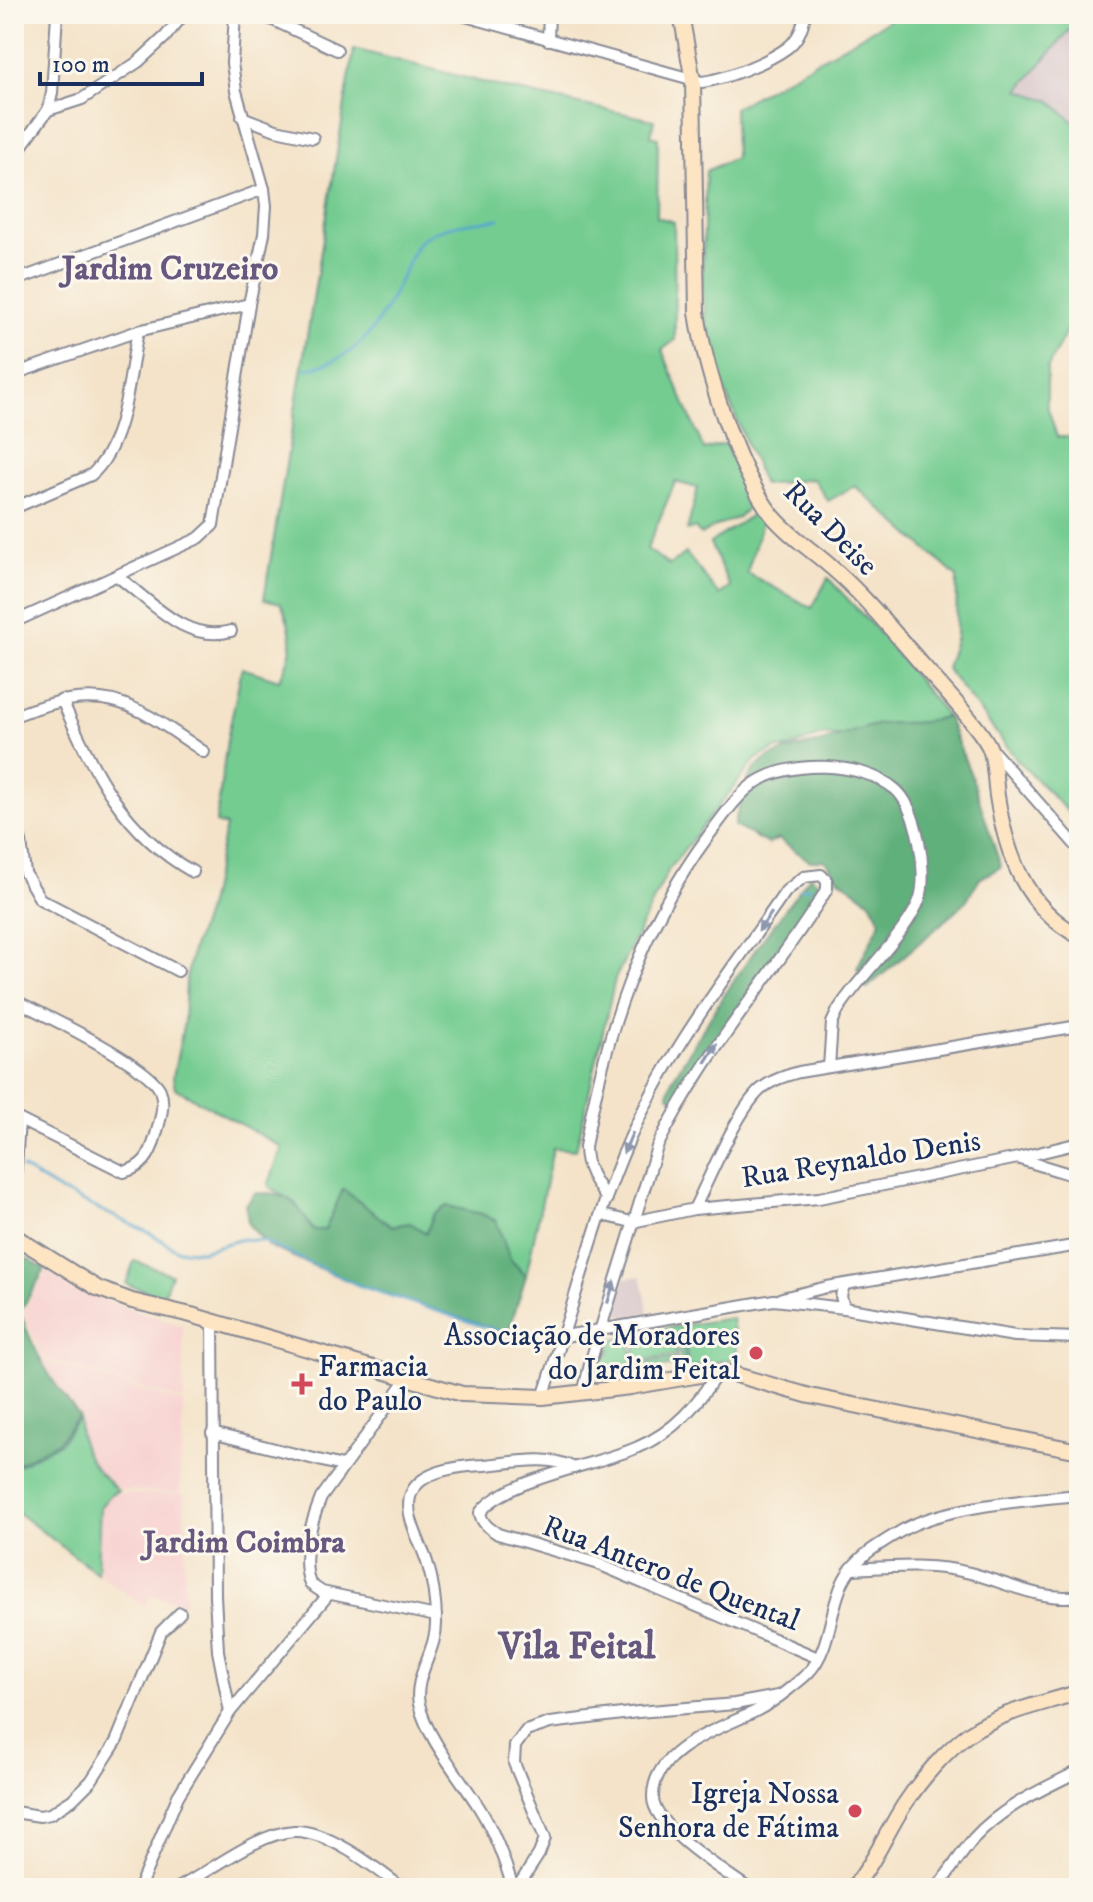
<svg xmlns="http://www.w3.org/2000/svg" width="1093" height="1902" font-family="'IM FELL DW Pica',serif">
	<style>
		.built { fill: #f7d0cf }
		.industrial { fill: #d2bec5 }
		.green { fill: #75cc91; stroke: #487e78; stroke-width: 2 }
		.forest { fill: #60b07b; stroke: #3e706c; stroke-width: 2 }
		.lines { fill: none; stroke-linecap: round; stroke-linejoin: round }
		.stream { stroke: #52a4cd; stroke-width: 3 }
		.street-casing { stroke: #888994; stroke-width: 14 }
		.secondary-casing { stroke: #888994; stroke-width: 18 }
		.street { stroke: #fff; stroke-width: 10 }
		.secondary { stroke: #fde5c4; stroke-width: 14 }
		.oneway { fill: #8d97ae }
		.poi-dot { fill: #d1495b; stroke: #fbf7ec; stroke-width: 3 }
		.labels { text-anchor: middle; dominant-baseline: central; stroke-width: 6; stroke-linejoin: round; paint-order: stroke }
		.street-label { font-size: 30px; fill: #1b2f5e; stroke: #fbf7ec }
		.poi-label { font-size: 30px; fill: #1b2f5e; stroke: #fbf7ec; text-anchor: end }
		.neighbourhood-label { font-size: 32px; font-weight: bold; fill: #67587f; stroke: #fbf7ec }
		.quarter-label { font-size: 34px; font-weight: bold; fill: #67587f; stroke: #fbf7ec }
		.district-label { font-size: 38px; font-weight: bold; fill: #67587f; stroke: #fbf7ec }
	</style>
	<rect width="100%" height="100%" fill="#fbf7ec"/>
	<filter id="ink" filterUnits="userSpaceOnUse"><feTurbulence type="fractalNoise" baseFrequency=".0125" numOctaves="2"/><feDisplacementMap in="SourceGraphic" scale="16" xChannelSelector="R" yChannelSelector="G"/><feConvolveMatrix kernelMatrix="1 2 1 2 8 2 1 2 1" color-interpolation-filters="sRGB"/></filter>
	<filter id="wash" filterUnits="userSpaceOnUse"><feTurbulence type="fractalNoise" baseFrequency=".006" numOctaves="4" result="noise"/><feDisplacementMap in="SourceGraphic" scale="32" xChannelSelector="R" yChannelSelector="G"/><feGaussianBlur stdDeviation="1.8" result="paint"/><feColorMatrix in="noise" values="0 0 0 0 0 0 0 0 0 0 0 0 0 0 0 0 0 1.4 0 .05"/><feComposite in="paint" operator="in"/></filter>
	<g filter="url(#wash)">
		<rect width="100%" height="100%" fill="#f4e3c9"/>
		<g class="built">
			<polygon points="47,1271 108,1301 183,1326 184,1401 42,1357 23,1313"/>
			<polygon points="43,1360 183,1403 180,1493 120,1490 92,1464 80,1437 81,1415 56,1383"/>
			<polygon points="113,1494 184,1494 185,1604 152,1595 143,1606 99,1574 101,1508"/>
		</g>
		<g class="industrial">
			<polygon points="1079,19 1079,127 1051,101 1018,90"/>
			<polygon points="641,1276 649,1313 624,1318 616,1309 625,1278"/>
		</g>
		<g class="green">
			<polygon points="900,14 1079,14 1079,19 1019,90 1051,101 1079,127 1079,307 1047,369 1047,405 1057,437 1079,437 1079,823 1019,762 946,668 956,637 957,577 855,486 828,501 813,479 763,485 709,350 702,284 706,171 735,158 734,108"/>
			<path d="M354,49L509,89L654,120L651,136L658,138L657,217L674,222L675,340L662,350L704,450L731,442L756,501L737,518L714,527L701,535L695,528L687,530L698,488L675,482L647,549L669,565L686,553L719,595L730,587L710,543L759,510L764,515L747,573L812,608L828,578L883,637L947,716L925,723L883,724L843,736L822,735L786,749H775L756,759L669,869L615,979L576,1150L553,1148L526,1276L510,1259L496,1221L482,1214L447,1206L434,1214L426,1233L410,1223L391,1226L343,1190L325,1230H313L295,1203L268,1186L282,1147L175,1088L173,1077L184,1022L186,980L192,951L208,905L226,826L216,823L227,740L242,668L279,680C296,650 294,635 281,603L264,599Z"/>
			<polygon points="134,1261 171,1274 163,1297 126,1284"/>
			<polygon points="732,1318 734,1332 682,1339 686,1363 682,1364 676,1334 673,1335 677,1355 637,1362 634,1342 669,1336 634,1340 633,1333"/>
			<polygon points="734,1334 738,1358 689,1368 685,1343"/>
			<polygon points="629,1337 634,1365 677,1358 680,1364 595,1378 596,1366 610,1352 611,1340"/>
			<path d="M79,1418C78,1454 94,1468 118,1491L112,1493L100,1507L97,1573L14,1510V1468L60,1443Z"/>
		</g>
		<g class="forest">
			<path d="M947,716L971,775L1001,867L979,879L967,900L955,912L867,988L857,968L881,921L870,901L838,878L825,860L810,861L778,839L768,844L734,826C738,811 741,793 748,779C763,749 800,749 828,740C845,735 863,727 881,724C907,721 919,726 947,716Z"/>
			<polygon points="810,876 818,882 816,893 746,995 686,1093 674,1100 668,1094 672,1080 717,1006 757,947"/>
			<path d="M343,1189L391,1226L410,1223L426,1233L434,1214L447,1206L482,1214L496,1221L510,1259L526,1276L508,1333L358,1285L268,1246L248,1224L246,1205L255,1193C290,1192 295,1202 313,1230H325Z"/>
			<path d="M14,1251L45,1269L20,1312C35,1353 51,1382 79,1416L58,1442L14,1466Z"/>
		</g>
		<g class="lines">
			<g class="stream">
				<path d="M306,369C367,358 381,318 406,268C410,260 414,246 421,240C441,224 474,223 499,219"/>
				<polyline points="801,889 811,887"/>
				<polyline points="22,1168 60,1191 150,1233 177,1250 202,1251 242,1239 263,1241 358,1285 522,1339"/>
			</g>
		</g>
	</g>
	<g filter="url(#ink)">
		<g class="lines">
			<g class="street-casing">
				<g id="street">
					<polyline points="260,14 337,50"/>
					<path d="M458,14L702,82C726,79 768,62 787,48C798,40 803,27 805,14"/>
					<polyline points="548,40 549,14"/>
					<polyline points="48,110 52,93 57,14"/>
					<polyline points="242,117 276,130 313,138"/>
					<polyline points="14,156 48,110 82,99 138,62 165,37 184,14"/>
					<polyline points="14,281 264,189"/>
					<polyline points="14,374 138,331 249,304"/>
					<path d="M14,508L91,475C126,445 129,374 138,331"/>
					<path d="M117,576C151,601 186,644 231,631"/>
					<polyline points="14,622 199,538 213,525 249,304 264,234 266,206 264,189 236,91 232,63 235,14"/>
					<path d="M62,700C92,770 124,834 193,872"/>
					<path d="M14,716C105,681 128,700 204,752"/>
					<polyline points="993,751 1079,849"/>
					<polyline points="14,819 21,842 25,873 40,899 178,971"/>
					<path d="M14,1000C41,1013 150,1066 160,1090C166,1105 159,1124 155,1138C150,1156 143,1167 124,1172L14,1117"/>
					<polyline points="1020,1159 1079,1177"/>
					<polyline points="14,1198 19,1120"/>
					<path d="M607,1199C595,1182 585,1168 585,1147C605,1035 640,928 709,835C722,818 735,798 752,785C787,759 861,761 895,789C917,807 928,871 920,898C908,933 859,976 838,1010L832,1023L829,1067"/>
					<path d="M694,1209C709,1179 737,1111 760,1090C771,1080 785,1076 799,1072L1079,1026"/>
					<polyline points="602,1215 632,1222 694,1209 819,1198 1018,1158 1079,1143"/>
					<polyline points="782,1298 827,1287 1079,1245"/>
					<polyline points="844,1308 841,1296 844,1285"/>
					<polyline points="213,1323 215,1596 218,1651 230,1712"/>
					<polyline points="565,1336 774,1300 844,1308 1015,1336 1079,1338"/>
					<path d="M718,1372C697,1405 674,1432 638,1447C599,1465 503,1479 480,1513C482,1524 489,1528 498,1534L596,1563L818,1658"/>
					<path d="M407,1379L321,1498C311,1523 300,1557 310,1584L322,1592L436,1616"/>
					<path d="M543,1397C573,1311 593,1221 630,1138C669,1049 731,971 786,891L804,877L821,875L827,881V889C772,978 704,1051 657,1147L591,1360L583,1394"/>
					<polyline points="212,1433 342,1466"/>
					<path d="M851,1569C890,1567 931,1563 970,1573C1005,1582 1042,1602 1079,1596"/>
					<polyline points="14,1812 40,1816 50,1814 72,1800 91,1781 116,1742 161,1632 180,1613"/>
					<polyline points="139,1888 178,1796 230,1712 328,1595"/>
					<path d="M178,1888C211,1871 258,1833 294,1831C328,1830 376,1868 402,1888"/>
					<path d="M513,1888C505,1861 495,1833 480,1809C461,1778 427,1739 419,1704C413,1677 437,1650 436,1622C436,1602 433,1581 427,1562C421,1543 405,1517 410,1497C417,1470 461,1466 484,1465C512,1463 548,1454 574,1468"/>
					<polyline points="517,1888 539,1854 545,1838 514,1763 515,1746 526,1731 550,1723 638,1712 735,1704 778,1696"/>
					<path d="M748,1888C725,1872 653,1827 653,1798C652,1749 719,1729 754,1712C766,1706 778,1698 789,1689C795,1684 802,1679 808,1673C832,1648 829,1607 845,1578C856,1557 881,1543 901,1531C943,1506 1030,1500 1079,1495"/>
					<path d="M937,1888C949,1872 961,1854 974,1838C1002,1807 1043,1789 1079,1771"/>
				</g>
			</g>
			<g class="secondary-casing">
				<g id="secondary">
					<path d="M681,14L693,81L697,312C705,370 737,469 772,515C789,536 811,549 831,567C866,597 895,634 926,669C940,685 984,732 990,749C995,763 995,781 997,796C1006,854 1025,908 1079,936"/>
					<polyline points="14,1236 97,1288 132,1301 191,1315 462,1394 543,1397 630,1387 718,1372 729,1373 810,1396 1079,1451"/>
					<path d="M853,1888C875,1862 886,1833 904,1805C921,1779 946,1750 970,1733C1001,1711 1044,1704 1079,1692"/>
				</g>
			</g>
			<use href="#street" class="street"/>
			<use href="#secondary" class="secondary"/>
		</g>
		<defs><path id="oneway-solid" d="M-6-.8H1V-3.2L6.5 0L1 3.2V.8H-6Z" transform="scale(2)"/></defs>
		<g class="oneway">
			<use href="#oneway-solid" transform="translate(765 922) rotate(125)"/>
			<use href="#oneway-solid" transform="translate(711 1053) rotate(-58)"/>
			<use href="#oneway-solid" transform="translate(628 1143) rotate(114)"/>
			<use href="#oneway-solid" transform="translate(611 1292) rotate(-73)"/>
		</g>
	</g>
	<g class="poi-dot">
		<circle cx="756" cy="1353" r="8"/>
		<path d="M298 1372h8v8h8v8h-8v8h-8v-8h-8v-8h8z"/>
		<circle cx="855" cy="1811" r="8"/>
	</g>
	<g class="labels">
		<g class="street-label">
			<text transform="translate(830 529) rotate(45)">Rua Deise</text>
			<text transform="translate(861 1160) rotate(-9)">Rua Reynaldo Denis</text>
			<text transform="translate(671 1574) rotate(21)">Rua Antero de Quental</text>
		</g>
		<g class="poi-label">
			<text x="740" y="1336">Associação de Moradores<tspan x="740" dy="34">do Jardim Feital</tspan></text>
			<text x="318" y="1367" text-anchor="start">Farmacia<tspan x="318" dy="34">do Paulo</tspan></text>
			<text x="839" y="1794">Igreja Nossa<tspan x="839" dy="34">Senhora de Fátima</tspan></text>
		</g>
		<g class="neighbourhood-label">
			<text x="244" y="1543">Jardim Coimbra</text>
		</g>
		<g class="quarter-label">
			<text x="170" y="269">Jardim Cruzeiro</text>
		</g>
		<g class="district-label">
			<text x="577" y="1647">Vila Feital</text>
		</g>
	</g>
	<rect width="1093" height="1902" fill="none" stroke="#fbf7ec" stroke-width="48"/>
	<path d="M40 72v12h162v-12" fill="none" stroke="#1b2f5e" stroke-width="4"/>
	<text x="52" y="72" font-size="24" fill="#1b2f5e" stroke="#fbf7ec" stroke-width="6" paint-order="stroke">100 m</text>
</svg>
